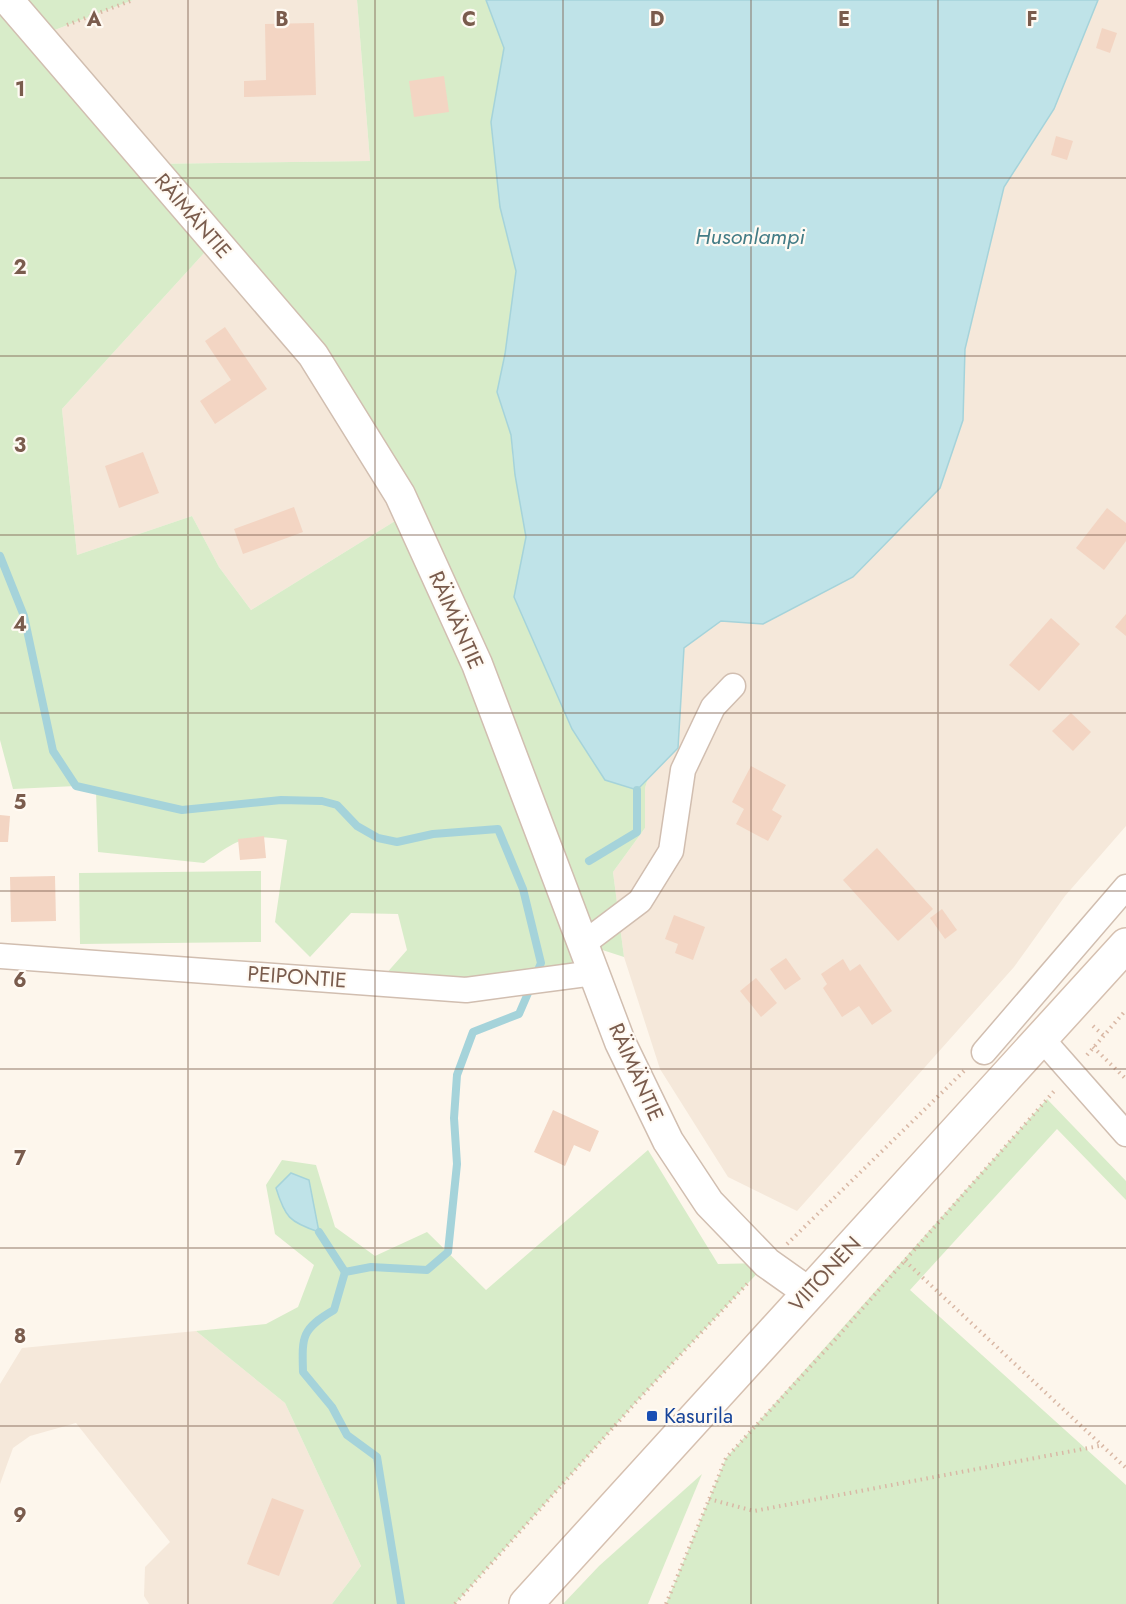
<svg xmlns="http://www.w3.org/2000/svg" width="1126" height="1604" font-family="Jost,sans-serif">
	<style>
		.residential { fill: #f5e8da }
		.green { fill: #d8ecc9; fill-rule: evenodd }
		.water { fill: #bfe3e8; stroke: #a5d3da; stroke-width: 1.5 }
		.lines { fill: none; stroke-linecap: round; stroke-linejoin: round }
		.stream { stroke: #a5d3da; stroke-width: 8 }
		.building { fill: #f3d5c3 }
		.minor-casing { stroke: #d1beb0; stroke-width: 27 }
		.tertiary-casing { stroke: #d1beb0; stroke-width: 33 }
		.secondary-casing { stroke: #d6c0b0; stroke-width: 36 }
		.path { stroke: #d9b8a5; stroke-width: 4; stroke-dasharray: 1.5 4.5; stroke-linecap: butt }
		.minor { stroke: #fff; stroke-width: 24 }
		.tertiary { stroke: #fff; stroke-width: 30 }
		.secondary { stroke: #fff; stroke-width: 33 }
		.grid { fill: none; stroke: #7a5c4d; stroke-width: 1.5; stroke-opacity: 0.55 }
		.transit-dot { fill: #1a4fb4; stroke: #fffaf3; stroke-width: 2 }
		.labels { text-anchor: middle; dominant-baseline: central; stroke-width: 4.5; stroke-linejoin: round; paint-order: stroke }
		.street-label { font-size: 21px; fill: #7a5c4d; stroke: #fffaf3 }
		.transit-label { font-size: 21px; fill: #164399; stroke: #fffaf3; text-anchor: start }
		.water-label { font-size: 22px; font-style: italic; fill: #437c86; stroke: #fffaf3 }
		.grid-label { font-size: 20px; text-anchor: middle; font-weight: bold; fill: #7a5c4d; stroke: #fffaf3; stroke-width: 4.5; stroke-linejoin: round; paint-order: stroke }
	</style>
	<rect width="100%" height="100%" fill="#fdf6ec"/>
	<g class="residential">
		<polygon points="133,0 357,0 370,161 149,164 39,36"/>
		<polygon points="1098,0 1126,0 1126,826 1065,896 1014,967 797,1211 728,1177 660,1069 624,957 613,872 645,828 645,788 648,778 678,748 684,648 721,621 763,624 963,420 965,349 1004,187 1054,109"/>
		<polygon points="215,241 408,513 251,610 219,567 192,516 77,555 62,409"/>
		<polygon points="196,1331 285,1403 361,1566 332,1604 149,1604 144,1596 145,1567 170,1542 76,1423 30,1436 13,1448 0,1484 0,1384 22,1348"/>
	</g>
	<g class="green">
		<path d="M0,0H133L39,36L150,164L370,161L357,0H486L504,48L491,122L500,207L516,271L505,354L497,392L511,435L513,461L721,621L684,648L678,748L648,778L645,788V828L613,872L624,957L584,944L594,973L377,984L407,950L398,914L351,913L310,957L275,922L287,840C245,833 239,839 204,863L98,852L96,791L76,786L13,789L0,740ZM215,241L408,513L251,610L219,567L192,516L77,555L62,409Z"/>
		<polygon points="261,871 261,942 80,944 79,873"/>
		<polygon points="1047,1099 1126,1181 1126,1200 1057,1129 910,1290 1126,1485 1126,1604 666,1604 726,1458"/>
		<polygon points="648,1150 718,1264 767,1263 637,1401 455,1604 332,1604 361,1566 285,1403 196,1331 266,1324 298,1307 314,1265 275,1234 266,1185 282,1160 316,1165 335,1227 375,1256 427,1232 486,1290"/>
		<polygon points="702,1474 648,1604 563,1604 599,1566"/>
	</g>
	<g class="water">
		<polygon points="486,0 1098,0 1054,109 1004,187 965,349 963,420 940,488 853,577 763,624 721,621 684,648 678,748 637,790 605,780 572,729 514,597 526,537 515,475 511,435 497,392 505,354 516,271 500,207 491,122 504,48"/>
		<path d="M291,1173L309,1180L319,1232C289,1222 285,1217 276,1188Z"/>
	</g>
	<g class="lines">
		<g class="stream">
			<path d="M0,556L24,616L53,751L76,786L182,810L281,800L322,801L337,805L357,826L378,838L397,842L433,834L498,829L523,889L541,963L519,1014L473,1032L457,1075L454,1118L457,1164L448,1252L427,1270L371,1267L345,1272L334,1310C301,1329 302,1337 303,1372L332,1407L347,1435L377,1457L401,1604"/>
			<polyline points="589,861 637,832 637,790"/>
			<polyline points="319,1232 345,1272"/>
		</g>
	</g>
	<g class="building">
		<polygon points="314,23 316,95 244,97 244,81 266,80 265,24"/>
		<polygon points="1102,28 1117,33 1110,53 1096,48"/>
		<polygon points="444,76 449,112 414,117 409,81"/>
		<polygon points="1056,136 1073,141 1067,160 1051,155"/>
		<polygon points="225,327 267,389 215,424 200,401 231,380 205,341"/>
		<polygon points="143,452 159,493 119,508 105,466"/>
		<polygon points="294,507 303,532 243,554 234,529"/>
		<polygon points="1107,508 1126,523 1126,541 1104,570 1076,548"/>
		<polygon points="1126,614 1126,636 1115,627"/>
		<polygon points="1051,618 1080,644 1039,691 1009,665"/>
		<polygon points="1071,713 1091,732 1073,751 1052,731"/>
		<polygon points="751,766 786,785 772,810 782,816 768,841 736,824 744,809 732,802"/>
		<polygon points="0,815 10,816 8,842 0,842"/>
		<polygon points="264,836 266,858 240,860 238,839"/>
		<polygon points="877,848 933,909 898,941 843,880"/>
		<polygon points="55,876 56,921 11,922 10,877"/>
		<polygon points="942,909 957,930 945,939 930,918"/>
		<polygon points="674,915 705,927 693,960 675,953 678,944 665,939"/>
		<polygon points="786,958 801,979 785,990 770,969"/>
		<polygon points="843,959 850,971 860,964 892,1011 872,1025 859,1006 842,1017 823,988 827,984 821,974"/>
		<polygon points="756,978 777,1003 761,1017 740,991"/>
		<polygon points="553,1110 599,1131 590,1152 574,1145 565,1166 534,1152"/>
		<polygon points="272,1498 304,1510 279,1576 247,1564"/>
	</g>
	<g class="lines">
		<g class="minor-casing">
			<g id="minor">
				<polyline points="583,944 640,901 671,851 683,770 713,707 733,686"/>
				<polyline points="0,956 466,990 594,973"/>
				<polyline points="1042,1039 1126,1134"/>
				<polyline points="984,1052 1126,887"/>
			</g>
		</g>
		<g class="tertiary-casing">
			<polyline id="tertiary" points="8,0 313,355 400,495 477,664 620,1042 668,1141 709,1203 767,1263 808,1292"/>
		</g>
		<g class="secondary-casing">
			<polyline id="secondary" points="526,1604 1126,945"/>
		</g>
		<g class="path">
			<polyline points="67,25 133,0"/>
			<polyline points="1093,1026 1103,1035"/>
			<polyline points="1093,1047 1126,1079"/>
			<polyline points="1087,1055 1126,1010"/>
			<polyline points="787,1244 966,1069"/>
			<polyline points="905,1261 1126,1468"/>
			<polyline points="709,1499 754,1511 1099,1446"/>
			<polyline points="455,1604 637,1401 748,1283"/>
			<polyline points="666,1604 726,1458 834,1341 1056,1089"/>
		</g>
		<use href="#minor" class="minor"/>
		<use href="#tertiary" class="tertiary"/>
		<use href="#secondary" class="secondary"/>
	</g>
	<path class="grid" d="M188,0V1604M375,0V1604M563,0V1604M751,0V1604M938,0V1604M0,178H1126M0,356H1126M0,535H1126M0,713H1126M0,891H1126M0,1069H1126M0,1248H1126M0,1426H1126"/>
	<rect class="transit-dot" x="646" y="1410" width="12" height="12" rx="3"/>
	<g class="labels">
		<g class="street-label">
			<text transform="translate(193 216) rotate(49)">RÄIMÄNTIE</text>
			<text transform="translate(456 620) rotate(66)">RÄIMÄNTIE</text>
			<text transform="translate(297 977) rotate(4)">PEIPONTIE</text>
			<text transform="translate(636 1072) rotate(66)">RÄIMÄNTIE</text>
			<text transform="translate(825 1274) rotate(-47)">VIITONEN</text>
		</g>
		<g class="transit-label">
			<text x="664" y="1416">Kasurila</text>
		</g>
		<g class="water-label">
			<text x="750" y="236">Husonlampi</text>
		</g>
	</g>
	<g class="grid-label">
		<text x="94" y="26">A</text>
		<text x="282" y="26">B</text>
		<text x="469" y="26">C</text>
		<text x="657" y="26">D</text>
		<text x="844" y="26">E</text>
		<text x="1032" y="26">F</text>
		<text x="20" y="96">1</text>
		<text x="20" y="274">2</text>
		<text x="20" y="452">3</text>
		<text x="20" y="631">4</text>
		<text x="20" y="809">5</text>
		<text x="20" y="987">6</text>
		<text x="20" y="1165">7</text>
		<text x="20" y="1343">8</text>
		<text x="20" y="1522">9</text>
	</g>
</svg>
